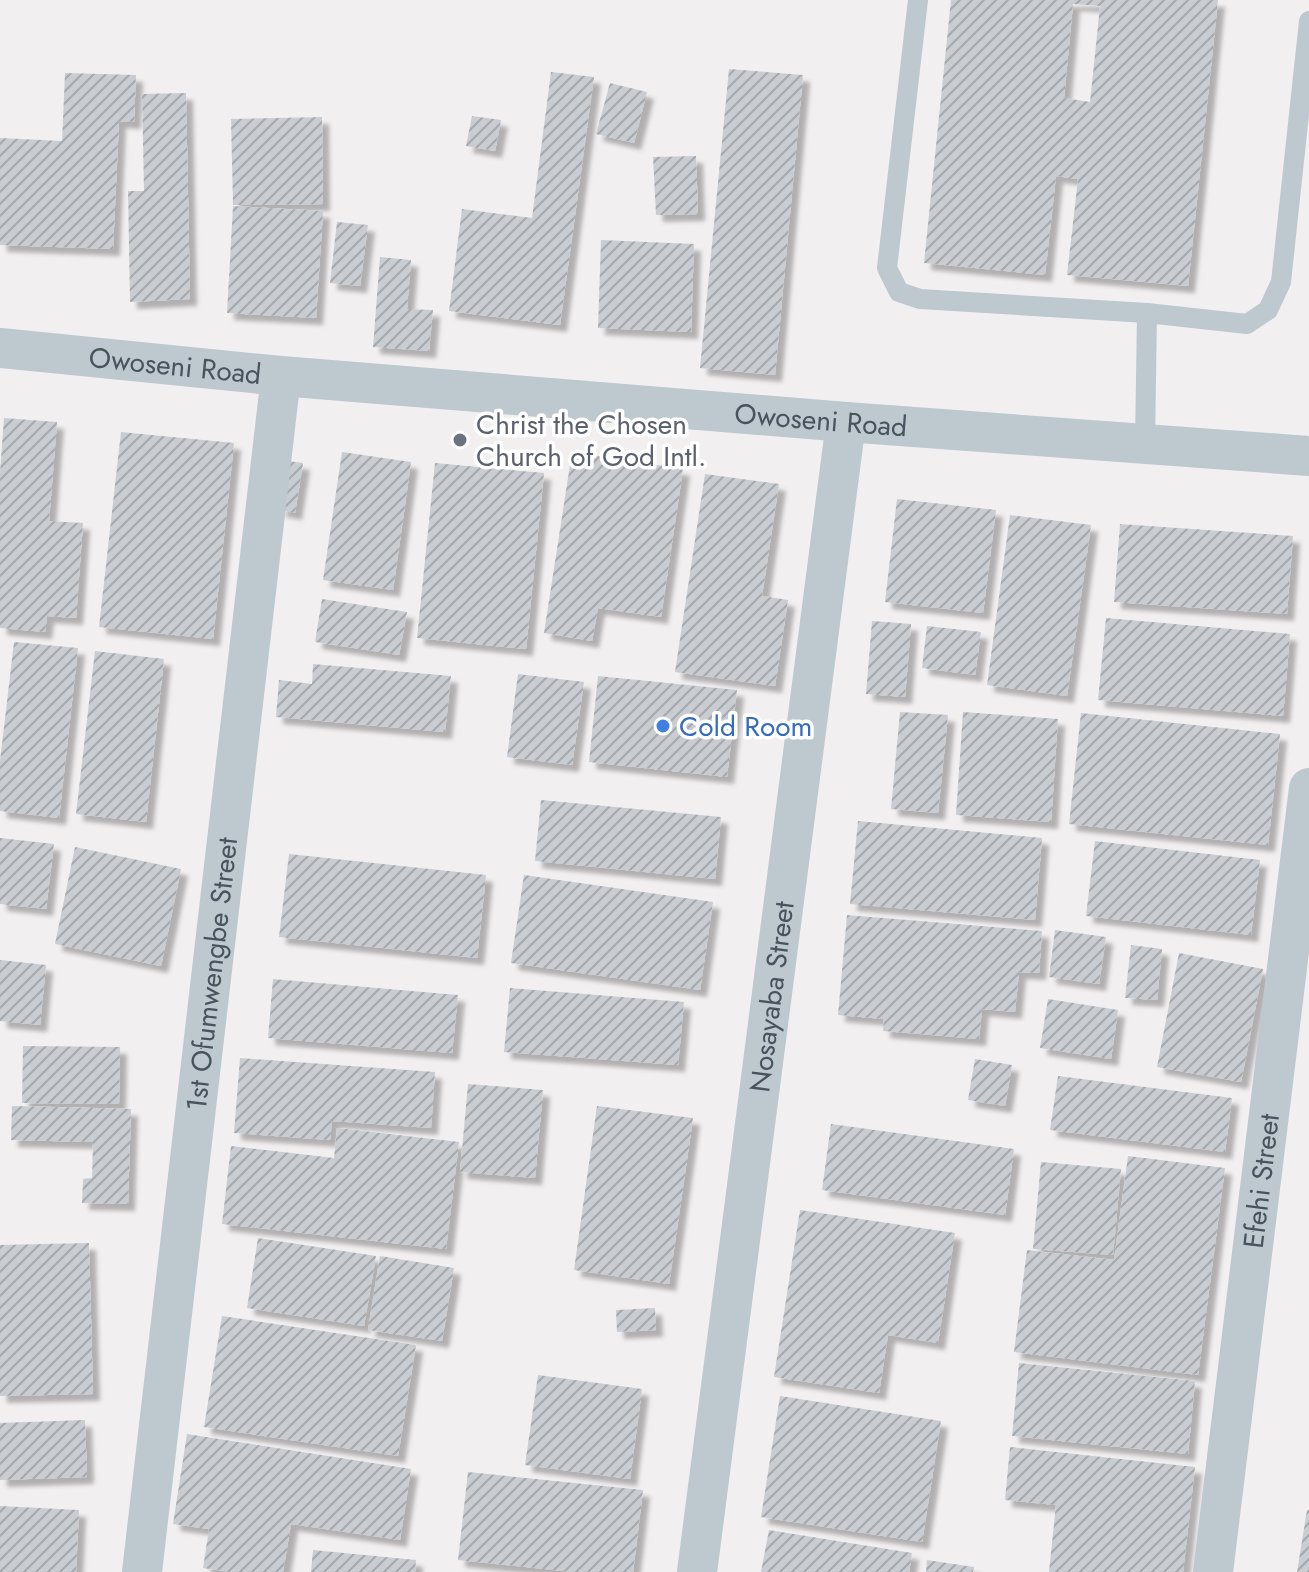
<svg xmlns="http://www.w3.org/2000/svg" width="1309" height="1572" font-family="Jost,sans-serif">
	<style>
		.building { fill: url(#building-hatch); fill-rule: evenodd; filter: url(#shadow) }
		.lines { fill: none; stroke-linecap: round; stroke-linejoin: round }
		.lane { stroke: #bdc8cf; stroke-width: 20 }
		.street { stroke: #bdc8cf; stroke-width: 40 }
		.worship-dot { fill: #6b7280; stroke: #fff; stroke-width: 3 }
		.shop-dot { fill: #3f7fe0; stroke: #fff; stroke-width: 3 }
		.labels { text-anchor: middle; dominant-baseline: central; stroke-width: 7; stroke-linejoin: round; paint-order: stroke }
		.street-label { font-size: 28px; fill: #47545e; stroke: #fff }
		.worship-label { font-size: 28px; fill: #5b616d; stroke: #fff; text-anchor: start }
		.shop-label { font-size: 28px; fill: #366cbe; stroke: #fff; text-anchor: start }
	</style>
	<defs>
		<pattern id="building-hatch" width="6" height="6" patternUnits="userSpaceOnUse" patternTransform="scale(2)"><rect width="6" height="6" fill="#c9cdd2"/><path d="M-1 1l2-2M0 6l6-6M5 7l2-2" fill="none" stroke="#a5a9ae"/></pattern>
		<filter id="shadow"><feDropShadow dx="7" dy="7" stdDeviation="2" flood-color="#0004"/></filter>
	</defs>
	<rect width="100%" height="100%" fill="#f2eff0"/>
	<g class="building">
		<path d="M951,0H1218L1188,286L1067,275L1078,179L1056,176L1045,275L924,263ZM1073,4L1100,6L1090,102L1064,98Z"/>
		<polygon points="729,69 803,75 775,375 700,368"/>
		<polygon points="551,72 594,77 560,325 449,311 462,209 532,218"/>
		<polygon points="65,73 136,75 134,122 119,121 113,249 0,245 0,138 62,141"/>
		<polygon points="610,83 647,92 634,143 596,134"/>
		<polygon points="186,93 190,299 130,302 128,191 144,191 142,94"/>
		<polygon points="472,116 501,120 495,151 466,146"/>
		<polygon points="322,117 323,204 233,205 231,119"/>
		<polygon points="696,156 698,214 656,215 653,157"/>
		<polygon points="233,206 323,211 316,318 227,313"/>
		<polygon points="337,222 368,225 360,286 330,283"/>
		<polygon points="601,240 694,244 691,332 598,328"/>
		<polygon points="380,257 411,260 407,309 433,310 429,351 373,347"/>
		<polygon points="4,418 57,422 49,521 83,523 76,618 47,616 45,632 0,628 0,472"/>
		<polygon points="121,432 234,443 213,639 99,627"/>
		<polygon points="342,452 411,462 393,590 323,580"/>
		<polygon points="572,452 683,469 661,617 598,608 592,641 544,633"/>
		<polygon points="288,461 303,463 295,513 279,510"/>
		<polygon points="435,463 544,473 526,649 417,638"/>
		<polygon points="705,474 779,484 762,596 788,600 775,686 675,672"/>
		<polygon points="897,499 996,510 983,613 885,602"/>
		<polygon points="1010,515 1091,525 1067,696 987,685"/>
		<polygon points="1120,524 1293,536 1287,614 1114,602"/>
		<polygon points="322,599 407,612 399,655 315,642"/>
		<polygon points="1106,618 1290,634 1283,716 1098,700"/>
		<polygon points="872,621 911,624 905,697 866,694"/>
		<polygon points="927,626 981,632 975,675 922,668"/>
		<polygon points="14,642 78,648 59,818 0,811 0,761"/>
		<polygon points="95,651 164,659 146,822 76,814"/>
		<polygon points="313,664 451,676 445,732 276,717 279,680 312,684"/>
		<polygon points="518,674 584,682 572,765 507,757"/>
		<polygon points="598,676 737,690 727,777 589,762"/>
		<polygon points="900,712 948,715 938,813 891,809"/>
		<polygon points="963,712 1058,719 1051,822 956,815"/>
		<polygon points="1081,713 1280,734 1268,845 1069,824"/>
		<polygon points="541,800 721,817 715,879 535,861"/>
		<polygon points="858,821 1042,838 1035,920 850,904"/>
		<polygon points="0,838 54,844 46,909 0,904"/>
		<polygon points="1095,841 1260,860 1251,935 1086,916"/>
		<polygon points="75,847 181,869 161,966 55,944"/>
		<polygon points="289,854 486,875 477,958 279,937"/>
		<polygon points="524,875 713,902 700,990 511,963"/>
		<polygon points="847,915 1042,931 1039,973 1019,972 1015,1012 982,1009 979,1039 883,1031 884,1019 838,1015"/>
		<polygon points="1055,930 1106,937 1099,984 1049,977"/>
		<polygon points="1131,945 1162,949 1157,1000 1125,998"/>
		<polygon points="1179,953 1263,969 1241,1082 1157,1067"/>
		<polygon points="0,960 46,965 40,1025 0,1021"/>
		<polygon points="273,979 458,995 452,1053 268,1038"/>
		<polygon points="510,988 684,1002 678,1065 504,1052"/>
		<polygon points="1048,999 1118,1010 1111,1059 1040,1048"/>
		<polygon points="23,1046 120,1047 119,1104 22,1103"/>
		<polygon points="240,1058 435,1072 431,1128 332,1121 330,1140 234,1133"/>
		<polygon points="975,1059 1012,1065 1005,1106 968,1100"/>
		<polygon points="1058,1076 1232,1098 1225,1152 1050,1130"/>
		<polygon points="468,1084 543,1090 535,1178 460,1172"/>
		<polygon points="12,1106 131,1109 128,1204 82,1203 83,1179 92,1178 93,1142 11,1140"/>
		<polygon points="597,1106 693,1118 669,1284 574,1270"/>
		<polygon points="831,1124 1014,1149 1005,1215 822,1190"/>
		<polygon points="337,1128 459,1142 446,1249 222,1224 231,1146 334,1158"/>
		<polygon points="1128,1156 1225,1168 1198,1375 1014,1352 1027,1250 1114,1260"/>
		<polygon points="1041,1162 1121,1169 1113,1255 1033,1249"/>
		<polygon points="800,1210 955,1233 938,1343 888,1335 879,1393 774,1377"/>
		<polygon points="258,1238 376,1256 364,1326 247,1308"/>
		<polygon points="89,1243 93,1394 0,1396 0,1245"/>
		<polygon points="380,1256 454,1268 442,1341 368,1330"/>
		<polygon points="655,1308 656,1330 617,1332 616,1310"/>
		<polygon points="222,1316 416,1345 398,1456 204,1427"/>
		<polygon points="1019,1363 1195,1381 1188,1454 1012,1436"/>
		<polygon points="538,1375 642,1389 630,1479 525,1465"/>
		<polygon points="780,1396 941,1421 922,1542 761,1517"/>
		<polygon points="85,1420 87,1477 0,1480 0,1423"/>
		<polygon points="187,1434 411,1469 400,1540 291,1524 283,1572 229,1572 203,1568 209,1529 173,1524"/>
		<polygon points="1010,1447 1195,1467 1183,1572 1049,1572 1056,1505 1005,1500"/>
		<polygon points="468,1472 643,1490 633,1572 574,1572 458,1560"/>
		<polygon points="0,1506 79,1510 76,1572 0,1572"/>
		<polygon points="1307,1510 1309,1510 1309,1572 1297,1572"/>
		<polygon points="769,1530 912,1553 909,1572 761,1572"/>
		<polygon points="313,1550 416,1560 415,1572 311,1572"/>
		<polygon points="927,1560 974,1567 973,1572 926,1572"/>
	</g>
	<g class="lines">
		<g class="lane">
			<polyline points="918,0 887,268 899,292 920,299 1147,313"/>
			<polyline points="1145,444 1147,313 1247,324 1268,310 1281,282 1309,21"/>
		</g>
		<g class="street">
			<path id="s1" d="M0,348L281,376L846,422L1309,456"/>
			<path id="s2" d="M142,1572L281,376"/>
			<path id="s3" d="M697,1572L846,422"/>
			<path id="s4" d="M1213,1572L1309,788"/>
		</g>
	</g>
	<circle class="worship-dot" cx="460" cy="440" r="8"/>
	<circle class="shop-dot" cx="663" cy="726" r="8"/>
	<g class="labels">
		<g class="street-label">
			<text stroke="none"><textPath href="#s1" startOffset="176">Owoseni Road</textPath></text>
			<text stroke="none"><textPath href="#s1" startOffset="824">Owoseni Road</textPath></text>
			<text stroke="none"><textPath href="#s2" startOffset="602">1st Ofumwengbe Street</textPath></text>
			<text stroke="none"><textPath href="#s3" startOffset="580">Nosayaba Street</textPath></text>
			<text stroke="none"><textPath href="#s4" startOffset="394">Efehi Street</textPath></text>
		</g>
		<g class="worship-label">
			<text x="476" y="424">Christ the Chosen<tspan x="476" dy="32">Church of God Intl.</tspan></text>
		</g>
		<g class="shop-label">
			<text x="679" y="726">Cold Room</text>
		</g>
	</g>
</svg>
